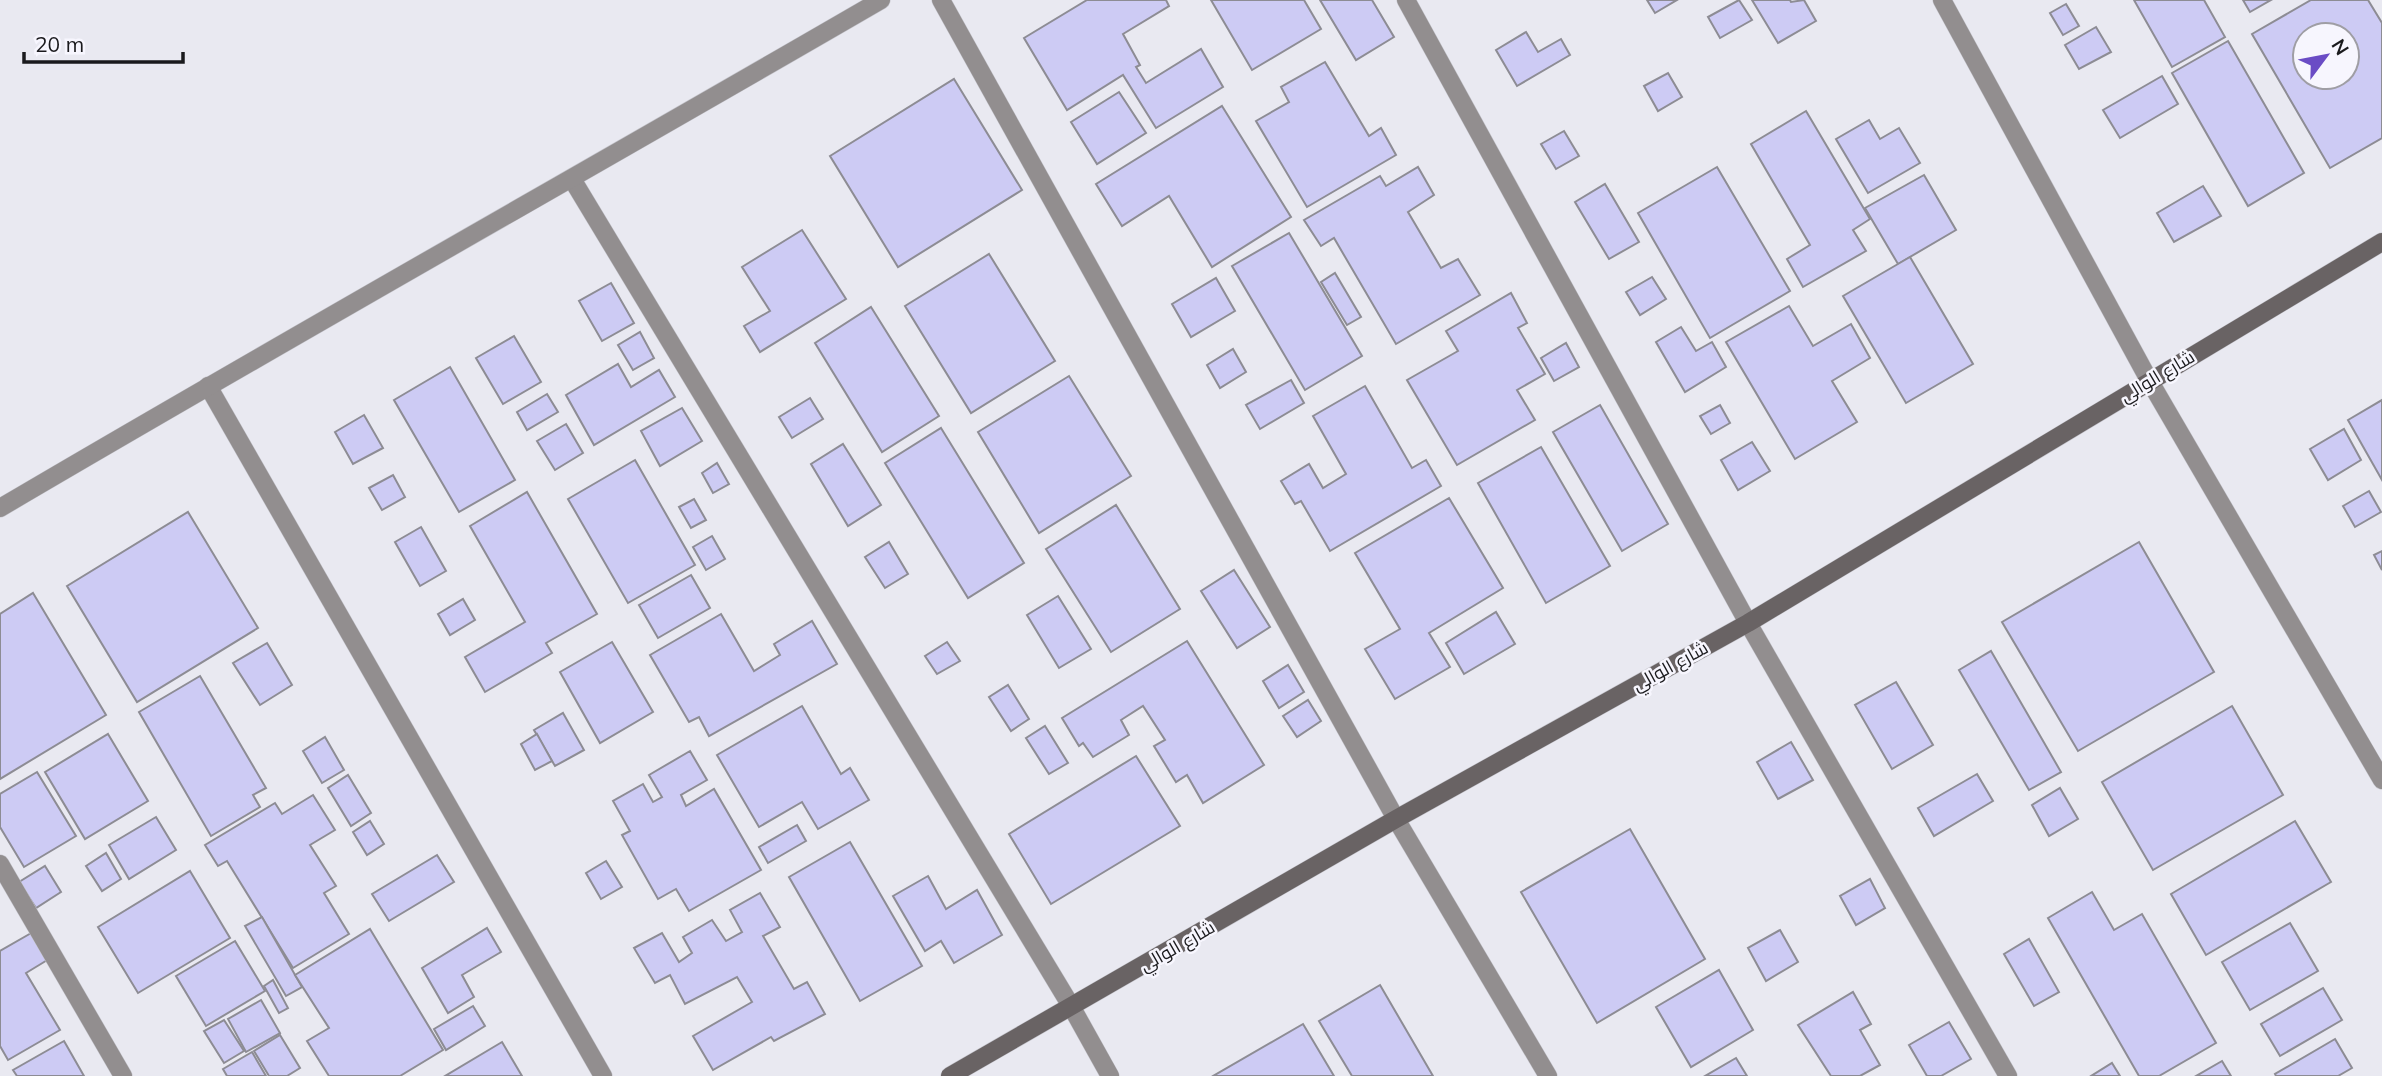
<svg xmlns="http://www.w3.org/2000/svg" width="2382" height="1076" font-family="Mulish,Cairo,sans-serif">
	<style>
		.building { fill: #cdcbf4; stroke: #8d8c94; stroke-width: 2; fill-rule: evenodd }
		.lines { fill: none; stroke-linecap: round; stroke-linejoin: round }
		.street-casing { stroke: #c4c4cb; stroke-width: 19 }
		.secondary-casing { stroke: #c4c4cb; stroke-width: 19 }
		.street { stroke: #928e8f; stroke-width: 18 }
		.secondary { stroke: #696364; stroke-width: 18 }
		.labels { text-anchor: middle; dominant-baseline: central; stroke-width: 5; stroke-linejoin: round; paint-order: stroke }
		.street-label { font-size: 18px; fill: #1a1a1d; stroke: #f7f6fe }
	</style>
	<rect width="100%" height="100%" fill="#e9e9f1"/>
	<g class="building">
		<polygon points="1087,0 1166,0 1169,6 1123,34 1140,65 1136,67 1146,83 1201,49 1223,87 1156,128 1123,75 1067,110 1024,38"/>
		<polygon points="1211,0 1304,0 1321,29 1252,70"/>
		<polygon points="1320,0 1372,0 1394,37 1356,60"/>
		<polygon points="1647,0 1677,0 1655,13"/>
		<polygon points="1739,0 1752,20 1720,38 1708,17"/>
		<polygon points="1752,0 1790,0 1791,2 1804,0 1816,21 1778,43"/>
		<polygon points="2134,0 2204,0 2225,37 2172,67"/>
		<polygon points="2243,0 2271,0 2250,12"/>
		<path d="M2311,0H2368L2382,23V138L2330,168L2252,34ZM2305,35H2347V77H2305Z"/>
		<polygon points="2066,4 2079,26 2063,35 2050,13"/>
		<polygon points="2096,27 2111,52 2079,69 2065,45"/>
		<polygon points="1526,32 1538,52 1561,39 1570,55 1517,86 1496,50"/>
		<polygon points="2228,41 2304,173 2248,206 2172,73"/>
		<polygon points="1325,62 1369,136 1381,128 1396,155 1307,207 1256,121 1289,102 1281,87"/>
		<polygon points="1668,73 1682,97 1658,111 1644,86"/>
		<polygon points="2162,76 2178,104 2120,138 2103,110"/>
		<polygon points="954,79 1022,190 898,267 830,156"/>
		<polygon points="1119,92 1146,133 1097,164 1071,122"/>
		<polygon points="1222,106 1291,217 1212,267 1169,196 1122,226 1096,184"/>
		<polygon points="1806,111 1870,219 1853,230 1866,251 1803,287 1787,259 1810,245 1751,144"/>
		<polygon points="1869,120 1880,139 1899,128 1920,163 1868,193 1836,139"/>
		<polygon points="1564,131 1579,156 1556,169 1541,144"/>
		<polygon points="1418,167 1434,195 1408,212 1441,268 1458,259 1480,295 1396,344 1334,238 1321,246 1304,220 1380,176 1386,186"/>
		<polygon points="1717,167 1790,291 1710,338 1638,213"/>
		<polygon points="1924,175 1956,230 1898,264 1865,208"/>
		<polygon points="1605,184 1639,242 1609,259 1575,202"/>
		<polygon points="2203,186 2221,216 2174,242 2157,213"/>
		<polygon points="802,230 846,299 760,352 744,326 770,311 742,267"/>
		<polygon points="1289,233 1362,356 1305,390 1232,266"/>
		<polygon points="989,254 1055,361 971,413 905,306"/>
		<polygon points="1910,257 1973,364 1906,403 1843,296"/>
		<polygon points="1335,273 1361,317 1347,325 1321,282"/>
		<polygon points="1652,277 1666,299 1640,315 1626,292"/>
		<polygon points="1216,278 1235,311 1191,337 1172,304"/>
		<polygon points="611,283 634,323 602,341 579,301"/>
		<polygon points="1511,293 1527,323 1518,328 1545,374 1517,390 1535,420 1457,465 1407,380 1458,351 1446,331"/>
		<polygon points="1789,306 1813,346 1851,324 1870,358 1832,381 1857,422 1795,459 1726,342"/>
		<polygon points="871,307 939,416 882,452 815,343"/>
		<polygon points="1681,327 1696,351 1712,342 1726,367 1685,392 1656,342"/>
		<polygon points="640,332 654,358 633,370 618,345"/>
		<polygon points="514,336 541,382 503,404 476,358"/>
		<polygon points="1566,343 1579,367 1554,381 1541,358"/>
		<polygon points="1233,349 1246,372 1220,388 1207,365"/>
		<polygon points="618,364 631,387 659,370 675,397 594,445 566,395"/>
		<polygon points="450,367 515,480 459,512 394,400"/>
		<polygon points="1069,376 1131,476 1039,533 978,432"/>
		<polygon points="1291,380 1304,403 1260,429 1246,405"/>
		<polygon points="1365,386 1412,468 1426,460 1441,486 1330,551 1301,501 1295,504 1281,481 1309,464 1323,488 1346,474 1313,416"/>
		<polygon points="547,394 558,412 527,430 517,412"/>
		<polygon points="810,398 823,419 792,438 779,417"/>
		<polygon points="2382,400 2382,480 2348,420"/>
		<polygon points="1600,405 1668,524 1622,551 1553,432"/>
		<polygon points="1720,405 1730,423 1711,434 1700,416"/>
		<polygon points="682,408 702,441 660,466 641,431"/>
		<polygon points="364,415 383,448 353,464 335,432"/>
		<polygon points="566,424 583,453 555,470 537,441"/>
		<polygon points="941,428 1024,563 968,598 885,463"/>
		<polygon points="2344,429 2361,460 2328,480 2310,449"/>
		<polygon points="1752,442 1770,471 1738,490 1721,460"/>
		<polygon points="843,444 881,505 848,526 811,464"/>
		<polygon points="1541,447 1610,566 1546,603 1478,483"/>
		<polygon points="635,460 695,565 628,603 568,499"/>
		<polygon points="717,463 729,484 713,493 702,473"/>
		<polygon points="393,475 405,497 382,510 369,488"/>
		<polygon points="2369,491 2381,512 2355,527 2343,506"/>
		<polygon points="527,492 597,614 546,643 552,653 485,692 465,657 525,622 470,526"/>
		<polygon points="1449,498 1503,588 1429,633 1450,667 1395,699 1365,649 1400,629 1355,553"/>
		<polygon points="694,499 706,520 691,528 679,507"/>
		<polygon points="1116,505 1180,609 1111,652 1046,549"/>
		<polygon points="188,512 258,628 137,702 67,586"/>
		<polygon points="421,527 446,571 420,586 395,542"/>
		<polygon points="712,536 725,559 706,570 693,547"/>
		<polygon points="889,542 908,574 885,588 865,557"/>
		<polygon points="2139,542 2214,672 2078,751 2002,622"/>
		<polygon points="2382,551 2382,570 2374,555"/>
		<polygon points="1234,570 1270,627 1237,648 1201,591"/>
		<polygon points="691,575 710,608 658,638 639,605"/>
		<polygon points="33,593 106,715 0,779 0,614"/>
		<polygon points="1058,596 1091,649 1059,668 1027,615"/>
		<polygon points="463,599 475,620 450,635 438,614"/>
		<polygon points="1496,612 1515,644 1464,674 1446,643"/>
		<polygon points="721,614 754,671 780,655 774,644 812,621 837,664 709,736 699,717 689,722 650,655"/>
		<polygon points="1187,641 1264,765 1203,803 1187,775 1176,782 1154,746 1165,740 1143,706 1121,720 1129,735 1093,757 1083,743 1079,746 1062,718"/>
		<polygon points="612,642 653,712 600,743 560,672"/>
		<polygon points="947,642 960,661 937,674 925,656"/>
		<polygon points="267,643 292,685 260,705 233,663"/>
		<polygon points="1991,651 2061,772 2029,790 1959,670"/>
		<polygon points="1288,665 1304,692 1279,708 1263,681"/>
		<polygon points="200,676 266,788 253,795 260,807 211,836 139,712"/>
		<polygon points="1896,682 1933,745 1892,769 1855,705"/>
		<polygon points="1008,685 1029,719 1011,731 989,697"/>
		<polygon points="1308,700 1321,721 1297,737 1283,716"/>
		<polygon points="802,706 841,774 850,768 869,800 818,829 802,802 759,827 717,755"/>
		<polygon points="2232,706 2283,795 2153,870 2102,782"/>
		<polygon points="563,713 584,750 555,766 534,730"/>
		<polygon points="1045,726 1068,763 1049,774 1026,738"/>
		<polygon points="108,734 148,801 85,839 45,772"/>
		<polygon points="537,734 552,761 535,770 521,744"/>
		<polygon points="325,737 344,770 322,783 303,751"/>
		<polygon points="1791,742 1813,780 1778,799 1757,762"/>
		<polygon points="690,751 707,780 681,795 686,806 714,789 761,870 689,911 676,889 658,899 622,835 630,831 613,801 643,784 653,802 662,797 649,775"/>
		<polygon points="1136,756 1180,826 1051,904 1009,834"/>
		<polygon points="37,772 76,836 24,867 0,827 0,794"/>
		<polygon points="1977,774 1993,801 1934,836 1918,808"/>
		<polygon points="348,775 371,813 351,826 328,788"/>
		<polygon points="2060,788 2078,819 2049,836 2032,805"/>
		<polygon points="313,795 335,830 310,845 336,886 324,893 349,934 293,968 227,861 218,866 205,845 275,803 282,814"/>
		<polygon points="156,817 176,850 129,879 109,845"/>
		<polygon points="370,821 384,844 367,855 353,832"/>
		<polygon points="2295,821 2331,882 2206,955 2171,894"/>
		<polygon points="797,825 806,841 768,863 759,847"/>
		<polygon points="1630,829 1705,959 1597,1023 1521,892"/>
		<polygon points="850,842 922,966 860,1001 789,877"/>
		<polygon points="106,853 121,879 102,891 86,866"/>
		<polygon points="437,855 454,882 389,921 372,894"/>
		<polygon points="606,861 622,887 601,899 586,873"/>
		<polygon points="45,866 61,892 36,908 19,882"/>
		<polygon points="190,871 230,938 138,993 98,927"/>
		<polygon points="928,876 946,909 977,890 1002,935 954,963 941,941 925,951 893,896"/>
		<polygon points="1870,879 1885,908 1856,925 1840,896"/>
		<polygon points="2092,892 2114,930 2142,914 2216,1043 2159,1076 2139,1076 2048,918"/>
		<polygon points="760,893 780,927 763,936 794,989 807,982 825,1014 774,1041 771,1037 713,1070 693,1036 752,1002 737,977 685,1004 670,975 655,983 634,948 662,933 679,962 692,953 683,937 712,920 726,941 742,932 730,910"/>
		<polygon points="262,917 302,987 286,996 245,926"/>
		<polygon points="2290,923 2318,971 2250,1010 2222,962"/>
		<polygon points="487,928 501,952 462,975 474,997 448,1013 422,968"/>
		<polygon points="370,929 443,1050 400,1076 329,1076 307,1041 329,1028 295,975"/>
		<polygon points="1780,930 1798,962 1766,981 1748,948"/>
		<polygon points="33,932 49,959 26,973 60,1030 8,1060 0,1046 0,951"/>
		<polygon points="2029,939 2059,992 2034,1006 2004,954"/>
		<polygon points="235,941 265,991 206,1026 176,976"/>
		<polygon points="1719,970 1753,1030 1691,1067 1656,1007"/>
		<polygon points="273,980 288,1008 279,1013 264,986"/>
		<polygon points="1380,985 1433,1076 1352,1076 1319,1021"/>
		<polygon points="2323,988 2342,1020 2280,1056 2261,1024"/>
		<polygon points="1853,992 1871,1024 1860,1030 1880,1065 1860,1076 1831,1076 1798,1025"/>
		<polygon points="261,1000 280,1033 246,1052 228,1019"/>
		<polygon points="473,1006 485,1026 446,1050 434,1029"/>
		<polygon points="224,1020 244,1051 224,1063 204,1031"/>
		<polygon points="1949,1022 1971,1059 1941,1076 1927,1076 1909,1045"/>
		<polygon points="1303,1024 1334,1076 1213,1076"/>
		<polygon points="280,1035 300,1068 287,1076 269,1076 254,1051"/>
		<polygon points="2335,1039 2352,1068 2338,1076 2276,1076 2275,1074"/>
		<polygon points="64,1041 84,1076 17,1076 13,1070"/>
		<polygon points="502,1042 522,1076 445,1076"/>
		<polygon points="252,1052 266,1076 227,1076 223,1069"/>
		<polygon points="1736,1058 1747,1076 1705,1076"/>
		<polygon points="2222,1061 2231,1076 2196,1076"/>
		<polygon points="2112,1063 2120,1076 2091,1076"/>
	</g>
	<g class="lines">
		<g class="street-casing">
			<g id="street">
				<polyline points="941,0 1396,819 1548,1076"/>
				<polyline points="1406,0 1748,623 2008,1076"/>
				<polyline points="1942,0 2149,380 2382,780"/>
				<polyline points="572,179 1071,1006 1110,1076"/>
				<polyline points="208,386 603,1076"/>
				<path d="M0,508C292,336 588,170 881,0"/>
				<polyline points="0,864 123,1076"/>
			</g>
		</g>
		<g class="secondary-casing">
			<polyline id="secondary" points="950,1076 1396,819 1748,623 2382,242"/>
		</g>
		<use href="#street" class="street"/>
		<use href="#secondary" class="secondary"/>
	</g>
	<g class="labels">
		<g class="street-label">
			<text transform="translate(2157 376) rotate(-31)">شارع الوالي</text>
			<text transform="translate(1670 666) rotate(-29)">شارع الوالي</text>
			<text transform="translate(1177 946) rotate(-30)">شارع الوالي</text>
		</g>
	</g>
	<g transform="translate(2326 56) rotate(58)"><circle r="33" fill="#f7f6fe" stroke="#9f9ea4" stroke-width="2"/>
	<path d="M0-5L12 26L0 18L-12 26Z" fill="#6a4cc5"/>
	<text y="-10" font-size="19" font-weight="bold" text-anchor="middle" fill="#1a1a1d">N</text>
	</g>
	<path d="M24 52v10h159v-10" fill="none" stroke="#1a1a1d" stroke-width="3.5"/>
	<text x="35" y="52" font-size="21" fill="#1a1a1d" stroke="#f7f6fe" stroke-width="5" paint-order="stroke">20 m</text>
</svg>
